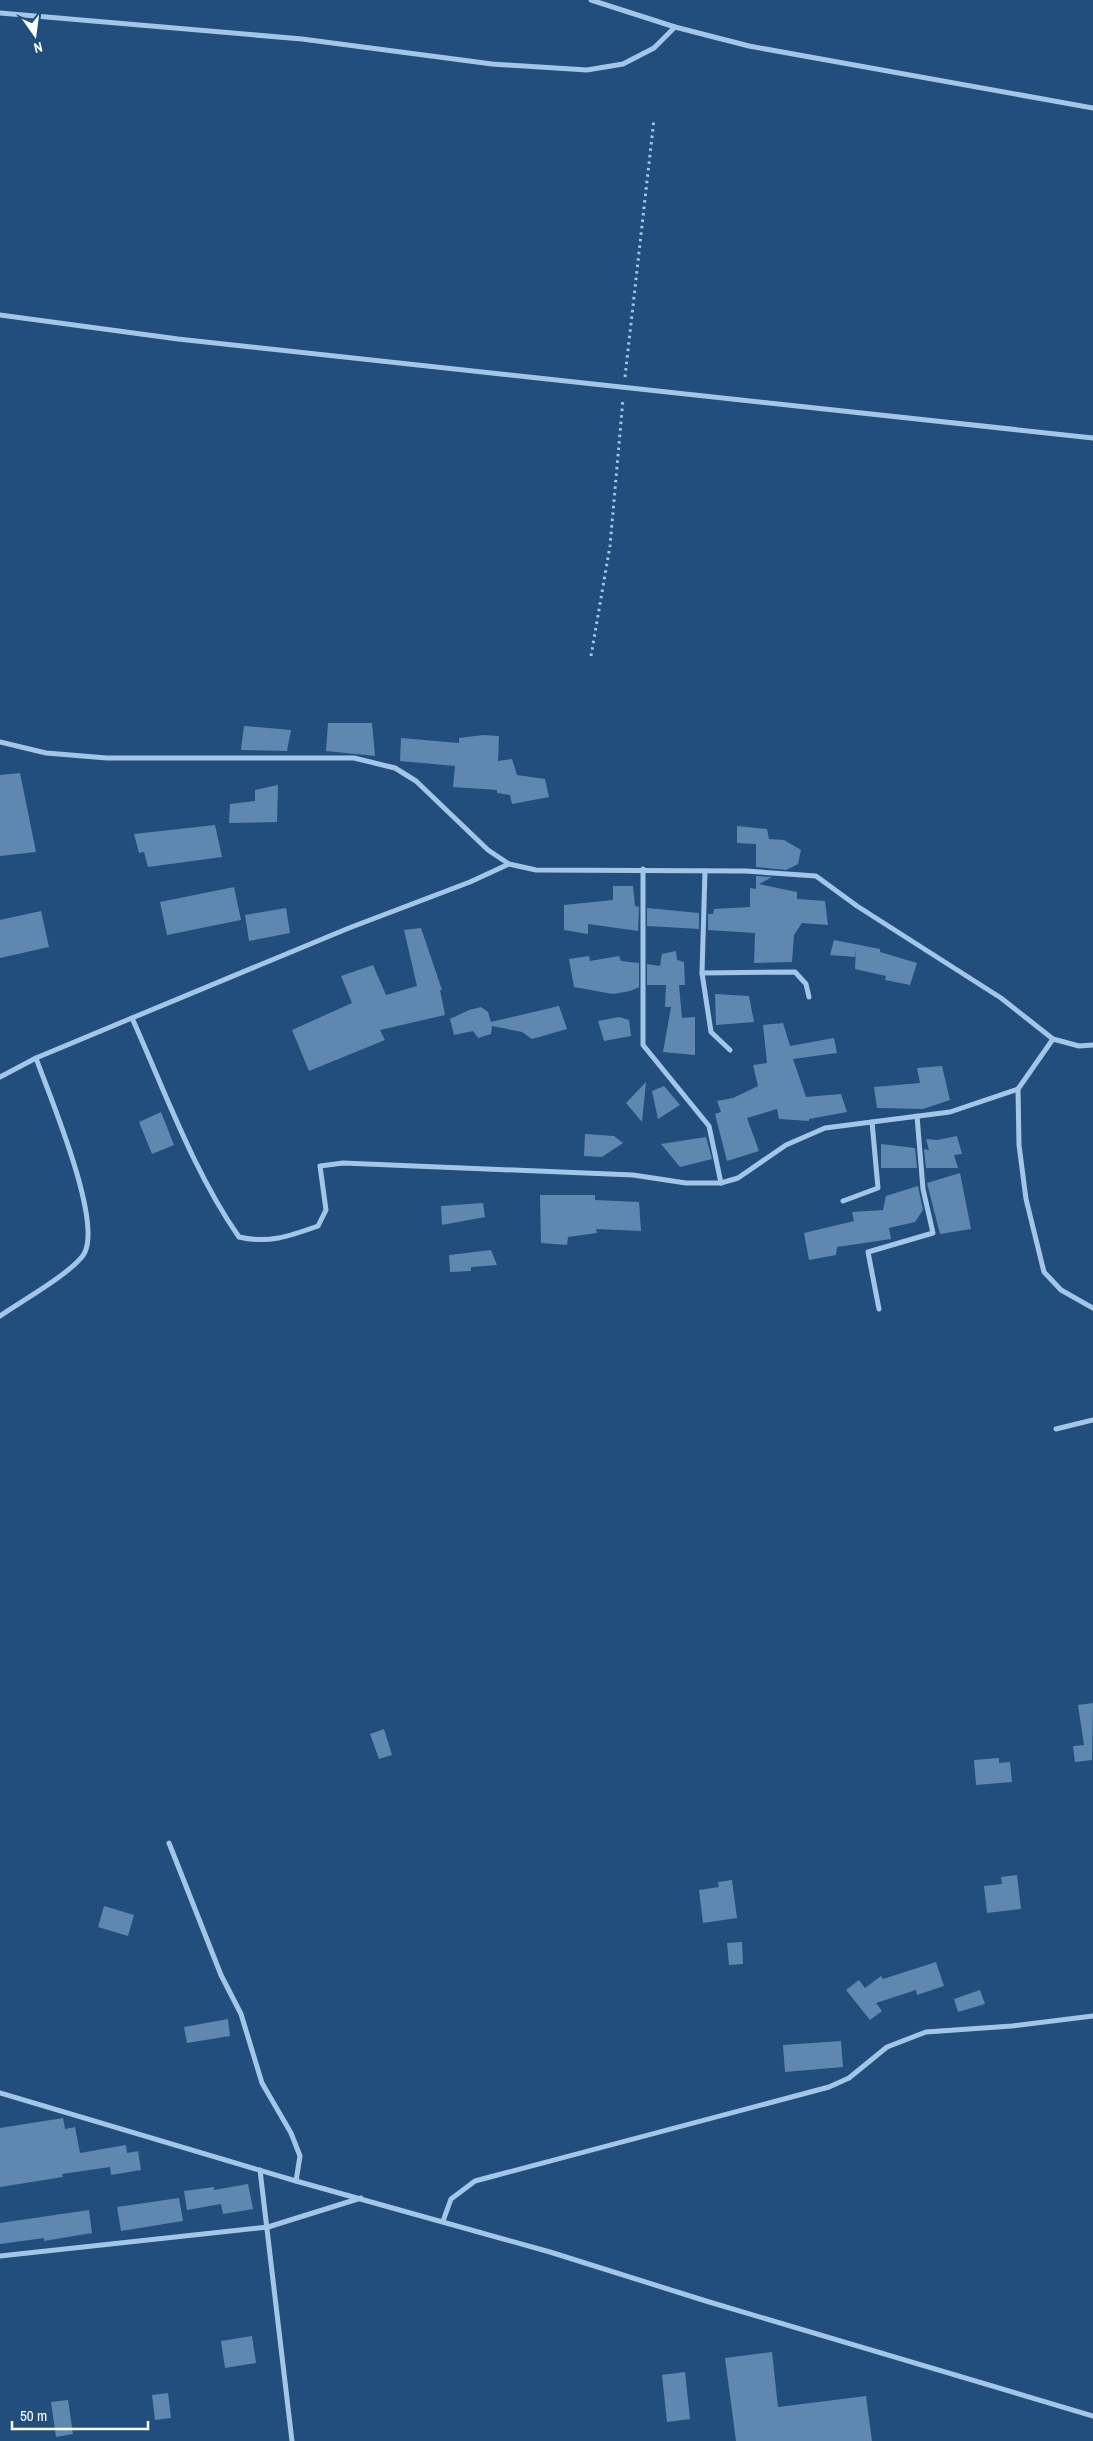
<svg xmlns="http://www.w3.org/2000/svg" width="1093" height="2441" font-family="'Archivo Narrow',sans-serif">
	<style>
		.building { fill: #5e88b0 }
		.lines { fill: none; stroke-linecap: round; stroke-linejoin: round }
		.path { stroke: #a4c6e6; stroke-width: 3; stroke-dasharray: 2.5 4; stroke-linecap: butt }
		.minor { stroke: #a4c6e6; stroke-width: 5 }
	</style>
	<rect width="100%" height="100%" fill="#214e7c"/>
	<g class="building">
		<polygon points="328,723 372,723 375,756 326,751"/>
		<polygon points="244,726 291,730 287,751 241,750"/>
		<polygon points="483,735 499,736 498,761 512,759 517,775 545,779 549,797 512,804 510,795 497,793 497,790 453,787 455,766 400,761 401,738 459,743 459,738"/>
		<polygon points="20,773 36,852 0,856 0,775"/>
		<polygon points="278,785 277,822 229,823 230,804 255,801 255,790"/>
		<polygon points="215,825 222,857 148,867 144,852 139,853 134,834"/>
		<polygon points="737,826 767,829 769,839 784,840 801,850 798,864 786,870 756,867 756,844 737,843"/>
		<polygon points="756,876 772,877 759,884 797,892 797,899 825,901 828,925 802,923 794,935 792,962 754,963 755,933 708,930 708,914 713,914 714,909 750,907 750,888 756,889"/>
		<polygon points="613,886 633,886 635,906 639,907 638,931 588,924 588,934 564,930 564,905 613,900"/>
		<polygon points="234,887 241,920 167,935 160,902"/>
		<polygon points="286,908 290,933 249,941 245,915"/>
		<polygon points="647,908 699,913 699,929 647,926"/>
		<polygon points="41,911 49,947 0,958 0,920"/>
		<polygon points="421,928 442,990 440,990 445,1015 380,1030 385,1040 309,1071 292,1030 352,1003 341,976 373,965 386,995 417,986 404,930"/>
		<polygon points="834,940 880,949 880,952 917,963 910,985 885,980 886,976 855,969 856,948 855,957 830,955"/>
		<polygon points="676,951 677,960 684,962 685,985 679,985 682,1018 695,1017 695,1055 663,1052 671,1007 665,1007 666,985 647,985 647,964 660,966 662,954"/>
		<polygon points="589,956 590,961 619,956 621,961 639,963 639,987 630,991 613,994 574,987 569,959"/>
		<polygon points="715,994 749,996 754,1022 716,1025"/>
		<polygon points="559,1006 567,1029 532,1039 522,1032 492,1026 491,1034 478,1038 473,1031 454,1035 450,1019 469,1010 481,1007 488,1012 491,1022"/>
		<polygon points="619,1017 629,1020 631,1036 604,1041 598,1021"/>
		<polygon points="783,1023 790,1046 834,1038 837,1053 793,1059 806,1097 841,1094 847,1112 809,1119 809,1121 779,1119 777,1109 747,1118 759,1151 727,1161 715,1114 721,1112 717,1101 733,1098 758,1086 753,1065 767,1063 763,1025"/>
		<polygon points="942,1066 950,1100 923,1109 877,1108 874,1087 920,1083 917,1068"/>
		<polygon points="646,1082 642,1122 626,1103"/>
		<polygon points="664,1086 680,1105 658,1119 652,1091"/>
		<polygon points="161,1112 174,1145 152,1154 139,1122"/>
		<polygon points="585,1134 614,1136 623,1143 602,1157 584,1156"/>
		<polygon points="957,1136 962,1154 954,1155 958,1168 926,1168 924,1149 929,1150 926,1139 937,1140"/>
		<polygon points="706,1137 712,1159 680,1167 661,1144"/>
		<polygon points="881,1144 915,1148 917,1168 881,1168"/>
		<polygon points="960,1173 971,1229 940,1234 927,1183"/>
		<polygon points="918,1186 923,1210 915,1222 889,1228 891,1239 837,1247 836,1255 809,1260 804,1233 854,1221 852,1212 883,1210 886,1196"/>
		<polygon points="540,1195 595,1195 595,1200 639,1202 641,1231 596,1229 597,1233 568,1237 567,1245 541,1243"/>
		<polygon points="483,1203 485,1217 442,1225 441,1206"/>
		<polygon points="491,1250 497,1265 471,1267 471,1271 450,1272 449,1255"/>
		<polygon points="1093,1703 1092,1760 1075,1762 1073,1746 1084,1745 1078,1705"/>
		<polygon points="384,1729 392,1755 379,1759 370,1734"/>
		<polygon points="999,1758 999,1763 1010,1762 1012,1782 976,1785 974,1760"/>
		<polygon points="1017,1875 1021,1909 987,1913 984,1886 1002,1884 1001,1877"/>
		<polygon points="732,1880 737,1918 703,1923 699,1890 719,1887 718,1882"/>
		<polygon points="104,1906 134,1915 128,1936 98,1927"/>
		<polygon points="742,1942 743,1964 729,1965 727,1943"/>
		<polygon points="936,1962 944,1986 917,1995 916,1990 876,2003 882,2011 870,2020 846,1990 859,1980 865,1988 881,1976 883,1979"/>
		<polygon points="980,1990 985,2004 958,2012 954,1999"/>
		<polygon points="228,2019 230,2036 187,2043 184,2027"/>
		<polygon points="841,2041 843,2067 785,2072 783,2045"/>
		<polygon points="63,2118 65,2129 75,2127 80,2153 126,2145 127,2153 138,2151 141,2170 111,2175 110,2167 62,2174 63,2177 0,2187 0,2128"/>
		<polygon points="248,2184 253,2209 223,2214 221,2204 187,2210 184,2191 214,2187 214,2190"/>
		<polygon points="179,2198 183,2221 121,2231 117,2207"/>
		<polygon points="89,2210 92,2233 44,2241 44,2238 0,2244 0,2223"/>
		<polygon points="252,2336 256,2363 225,2368 221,2341"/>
		<polygon points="772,2352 778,2407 866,2396 872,2441 736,2441 725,2358"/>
		<polygon points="685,2372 690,2419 667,2422 662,2375"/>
		<polygon points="168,2393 171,2418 155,2420 152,2395"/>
		<polygon points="68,2400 73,2434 56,2437 51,2402"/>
	</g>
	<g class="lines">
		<g class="path">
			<polyline points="625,377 654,119"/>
			<polyline points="591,656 610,546 623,399"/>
		</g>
		<g class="minor">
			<polyline points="591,0 675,27 749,46 1093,108"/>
			<polyline points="0,13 302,39 492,64 587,70 623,64 654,48 675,27"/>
			<polyline points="0,315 178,339 1093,438"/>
			<polyline points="0,742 46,753 107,758 354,758 395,768 416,781 488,850 509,864 536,870 746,871 816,876 857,906 1001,998 1053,1039 1079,1046 1093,1045"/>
			<polyline points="643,869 643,1045 709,1126 721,1183"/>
			<polyline points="705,871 702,973 711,1032 730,1050"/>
			<polyline points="702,973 795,972 806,984 809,997"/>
			<path d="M132,1018C164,1089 194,1173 239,1237C268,1244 290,1236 318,1226L326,1210L320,1166L343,1163L633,1175L686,1183H721L738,1178L786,1145L825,1128L950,1112L1018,1089"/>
			<polyline points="1053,1039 1018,1089 1019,1145 1026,1199 1044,1272 1061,1290 1093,1308"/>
			<polyline points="0,1077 36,1058 132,1018 349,928 470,882 509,864"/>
			<polyline points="843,1201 878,1188 872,1122"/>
			<polyline points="879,1309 868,1252 933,1233 923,1189 917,1116"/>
			<path d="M0,1316C18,1303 77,1270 85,1252C101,1217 50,1097 36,1058"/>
			<polyline points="1056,1429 1093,1420"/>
			<polyline points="169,1843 221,1975 241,2014 262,2083 291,2133 300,2156 296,2181"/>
			<polyline points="0,2093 296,2181 550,2252 706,2301 1093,2416"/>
			<polyline points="260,2170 292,2441"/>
			<polyline points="443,2221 451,2199 475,2181 829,2087 849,2078 887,2047 926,2032 1012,2026 1093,2016"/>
			<polyline points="0,2256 268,2227 361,2198"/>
		</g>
	</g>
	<g transform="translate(35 35) rotate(166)" stroke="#214e7c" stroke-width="4" paint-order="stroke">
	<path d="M0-4L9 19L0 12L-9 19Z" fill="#ffffff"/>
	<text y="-8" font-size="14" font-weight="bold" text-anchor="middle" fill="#ffffff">N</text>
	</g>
	<path d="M12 2421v8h136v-8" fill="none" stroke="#ffffff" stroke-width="2.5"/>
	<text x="20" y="2421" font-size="15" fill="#ffffff" stroke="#214e7c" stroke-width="4" paint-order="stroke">50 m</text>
</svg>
